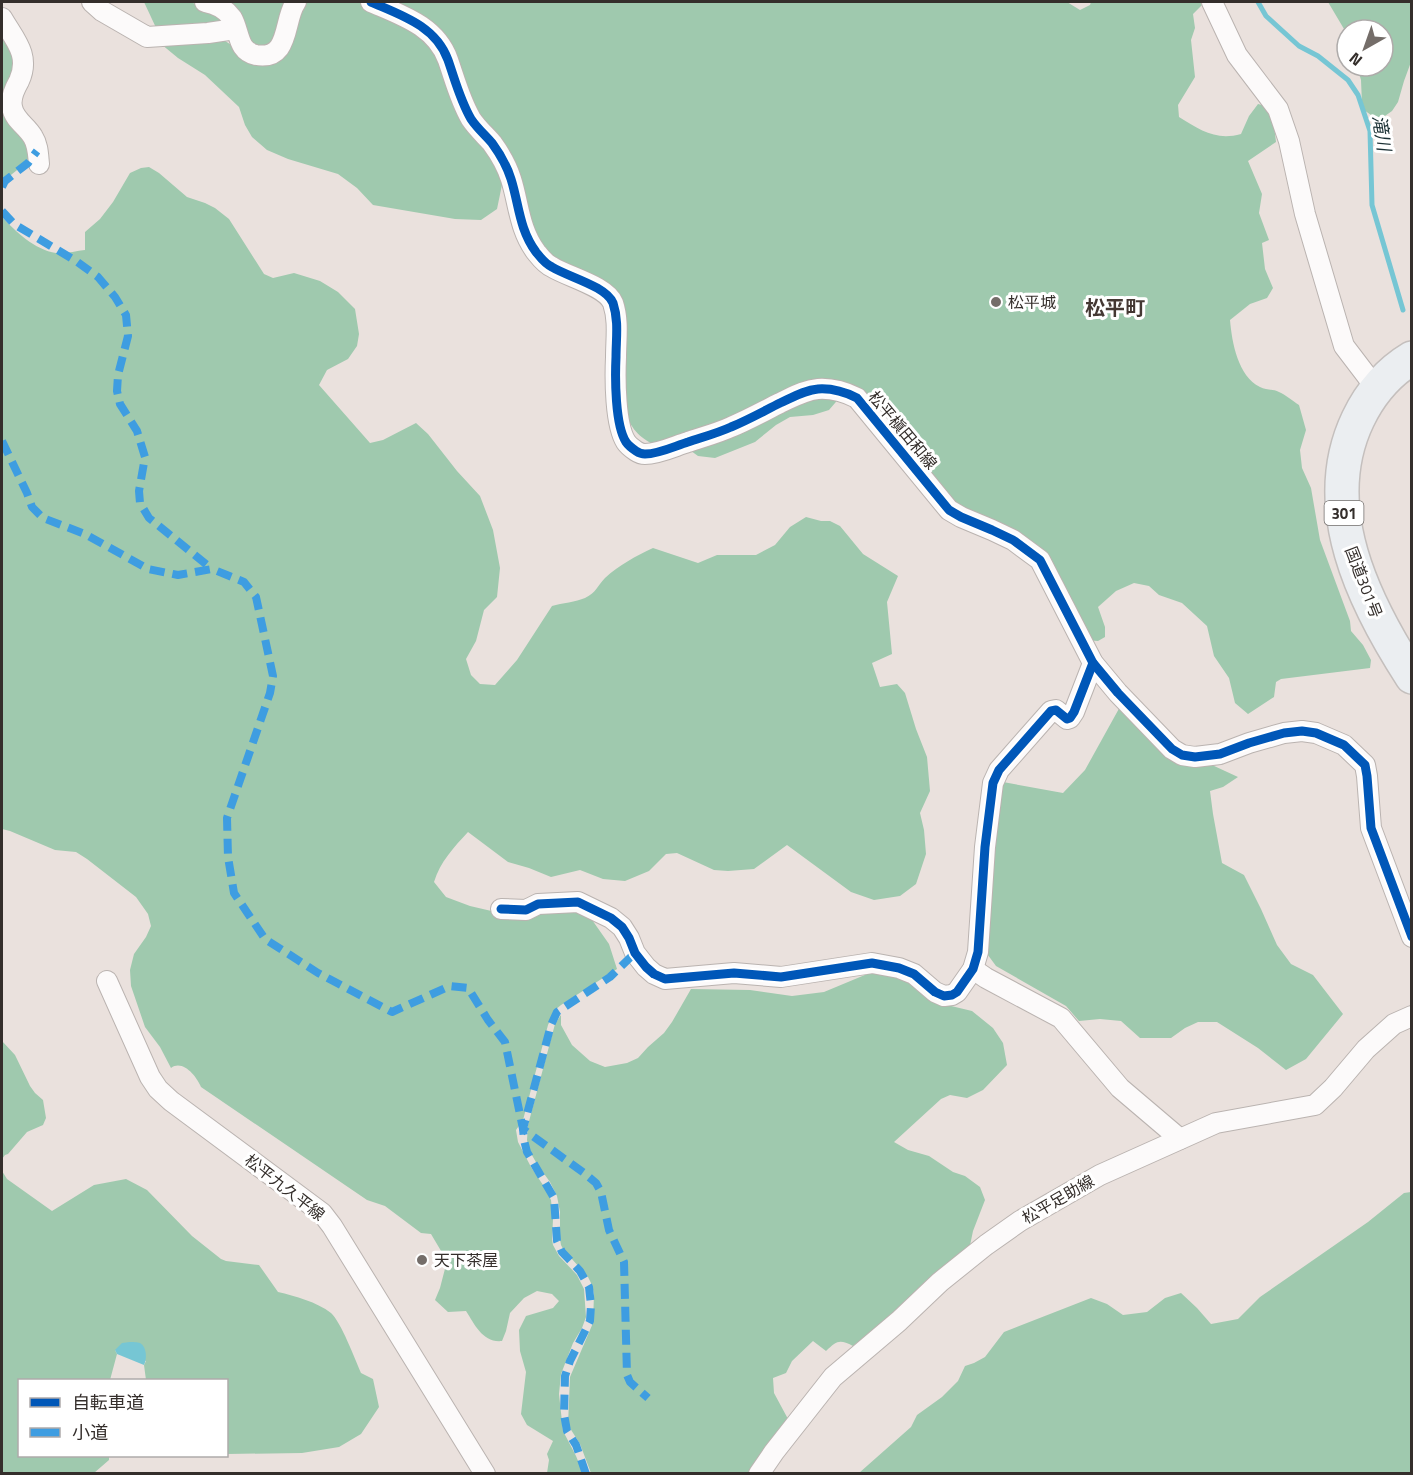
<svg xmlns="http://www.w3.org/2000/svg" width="1413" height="1475" font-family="'Titillium Web','Noto Sans JP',sans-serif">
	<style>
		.forest { fill: #9fc9ae }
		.water { fill: #76c6d4 }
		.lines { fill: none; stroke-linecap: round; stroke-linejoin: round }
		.stream { stroke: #76c6d4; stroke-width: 5 }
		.street-casing { stroke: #bab3b0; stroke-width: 22 }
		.highway-casing { stroke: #c4bfbd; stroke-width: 36 }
		.street { stroke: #fcfafa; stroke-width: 20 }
		.highway { stroke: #ebeef1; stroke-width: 33 }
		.quiet { stroke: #3e9de1; stroke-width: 8; stroke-dasharray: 15 8; stroke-linecap: butt }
		.cycleway-casing { stroke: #fff; stroke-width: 13 }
		.cycleway { stroke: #0057b8; stroke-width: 9 }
		.poi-dot { fill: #746d69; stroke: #fff; stroke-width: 2 }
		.labels { text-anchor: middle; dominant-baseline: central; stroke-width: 6; stroke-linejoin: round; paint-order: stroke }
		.shield { fill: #fff; stroke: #716d6b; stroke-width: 1.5 }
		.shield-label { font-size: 15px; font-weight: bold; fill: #342e2b }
		.poi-label { font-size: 16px; fill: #342e2b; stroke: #fff; text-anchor: start }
		.street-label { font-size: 16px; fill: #342e2b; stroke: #fff }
		.water-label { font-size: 18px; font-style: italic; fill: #1b3034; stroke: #fff }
		.quarter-label { font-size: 20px; font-weight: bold; fill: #443833; stroke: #fff }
	</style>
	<rect width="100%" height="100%" fill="#eae1dd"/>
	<g class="forest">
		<polygon points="144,2 188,2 211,7 228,22 158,32"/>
		<polygon points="217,2 290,2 281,40 254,50"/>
		<polygon points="301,2 360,2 403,20 423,31 489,147 503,180 497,209 481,220 455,219 373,205 357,188 338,174 288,159 267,150 252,137 245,125 239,107 205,75 178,58 161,44 219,37 239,50 260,60"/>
		<path d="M380,2H1067L1080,10L1090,5L1091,2H1200L1202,5L1193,14L1195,28L1191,40L1195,77L1178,105L1179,117C1200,130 1216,141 1241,134L1249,116L1258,104L1266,106L1273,117L1276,142L1248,161L1262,194L1259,213L1269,240L1262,243L1265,269L1273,288L1267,298L1250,304L1230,320C1232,343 1238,376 1260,387C1266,390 1273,389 1279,392C1286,395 1293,401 1299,405L1306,430L1300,450L1302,468L1311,488L1320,540L1350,621L1351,631L1363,645L1371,660L1370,668L1281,679L1276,682L1274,697L1248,714L1235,703L1229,678L1214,656L1207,626L1182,603L1159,595L1149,586L1134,583L1116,591L1098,607L1105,627V637L1098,641L1085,640L1074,621L1068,591L1059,577L961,513L852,388L728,423L656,446C637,436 632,429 623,409V316L550,261L479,124L451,58Z"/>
		<polygon points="1328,2 1411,2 1411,62 1404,81 1398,102 1392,111 1382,118 1371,115 1364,110 1362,104 1361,80 1357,66 1383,66 1383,30 1347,30 1347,34"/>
		<polygon points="2,31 18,67 15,81 33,151 26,163 2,182"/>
		<path d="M149,167L159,173L187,197L205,203L215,208L229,219L264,274L273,278L294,273L320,281L338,292L355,309L359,334L357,346L348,359L327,370L319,385L370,443L383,440L416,423L428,434L457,471L480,496L493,530L500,568L497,597L484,610L476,641L466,659L471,675L480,684L495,685L517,660L552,606C562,603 576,602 585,598C597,592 597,586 605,578C619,565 636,556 653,548L698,563L717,555H756L775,545L790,527L806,517L821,521H830L840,526L863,554L898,576L887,602L892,654L872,663L880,687L897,684L905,693L916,729L927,757L930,791L920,813L924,830L926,854L916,884L900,896L874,900L851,892L787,845L754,869L728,871L714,870L677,853L666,854L649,871L625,881L603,879L580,870L551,877L529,868L508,862L468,832C454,847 440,862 434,882L446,897L470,906L500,913L570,910L590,917L609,944L617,969L561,1005L555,1010L548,1025L523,1120L516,1130L518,1142L531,1167L545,1188L551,1200L553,1219L552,1239L553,1245L559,1256L577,1275L584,1289L586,1317L582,1328L573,1343L561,1374L559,1394L563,1431L576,1456L583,1473H547L549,1460L547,1454L553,1441L527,1425L521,1414L526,1372L520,1351L519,1330L526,1316L553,1308L559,1301L552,1294L537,1291L524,1298L510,1313L506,1331L502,1341C483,1343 475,1325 466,1311L448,1312L435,1300L440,1288L447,1261L431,1234L421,1233L385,1206L367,1200L201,1087C197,1077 183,1059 171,1068L160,1047L145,1027L131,986L130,970L134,954L146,937L151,926L148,914L136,897L87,859L76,852L55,850L10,831L2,829V217C15,231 35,250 56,253C65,254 76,251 85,250V232L100,219L113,202L130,173L141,168Z"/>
		<polygon points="841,396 829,410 813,415 790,417 776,425 755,442 715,458 698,456 687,448 800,398"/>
		<polygon points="1121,705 1212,765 1238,777 1223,787 1210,791 1213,814 1222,863 1244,875 1261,909 1277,945 1291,964 1313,975 1343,1014 1306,1059 1286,1070 1258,1048 1217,1022 1198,1022 1185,1028 1171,1038 1140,1038 1121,1021 1100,1019 1079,1021 1066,1006 996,966 985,951 990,834 1003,782 1063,793 1085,770"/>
		<path d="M872,972L916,982L947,1005L972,1011L993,1028L1003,1043L1007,1065L983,1090L967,1098L950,1095L941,1099L894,1142L908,1150L929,1156L953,1172L965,1176L980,1187L985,1200L973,1231L968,1255L917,1293L853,1346C839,1339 837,1341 826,1351L813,1341L792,1361L786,1373L773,1378L774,1393L788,1419L792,1441L772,1473H591L580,1444L568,1425L570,1377L593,1323L594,1294L592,1285L588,1277L563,1249L561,1245L560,1239V1212L557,1196L550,1182L537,1164L529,1150L527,1140L528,1125L555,1024L561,1015V1025L572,1045L590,1061L605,1067L627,1063L638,1058L648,1047L664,1033L672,1022L691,989L750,990L792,996L824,992Z"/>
		<polygon points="2,1041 15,1055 30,1086 35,1093 43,1100 46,1118 43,1125 27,1132 8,1154 5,1155 2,1159"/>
		<path d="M2,1171L7,1179L52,1211L94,1185L126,1179L147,1190L192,1236L221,1259L226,1261L259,1265L278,1292C295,1296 317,1302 331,1313C341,1322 355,1359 361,1373L373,1379L379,1407L361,1434L339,1447L302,1453L227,1454L226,1380H146L144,1365L146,1361L115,1350L117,1354L110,1380H20V1456H109V1460L94,1473H2Z"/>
		<polygon points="1411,1192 1411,1473 859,1473 911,1427 917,1415 942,1397 958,1381 965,1366 974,1363 985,1357 1004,1332 1091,1298 1107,1304 1123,1315 1147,1312 1165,1298 1181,1293 1197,1308 1211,1324 1238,1319 1260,1297 1368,1222 1404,1193"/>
	</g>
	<path class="water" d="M130,1342C132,1342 138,1342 140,1343C147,1347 147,1359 144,1365L117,1354L115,1350L122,1343Z"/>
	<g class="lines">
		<polyline class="stream" points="1258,2 1266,16 1299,46 1318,56 1348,80 1358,95 1370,131 1372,205 1403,310"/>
		<g class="street-casing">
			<g id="street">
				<polyline points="92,2 102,11 147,37 208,33 235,29"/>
				<path d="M205,2C216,4 225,8 232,18C240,32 237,51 256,55C291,61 283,19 296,2"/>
				<path d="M371,2C401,15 436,26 448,60C455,80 460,100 471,119C477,128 485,135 492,143C500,154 507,166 511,179C519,204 519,229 536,252C540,257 545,264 552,267C568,277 606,286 613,303C619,321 616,339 616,357C615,378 615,425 626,442C628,445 633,449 636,451C639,453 642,454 645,454C659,454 675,446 688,442C703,437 718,433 731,427C748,420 764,411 780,403C793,397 805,390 818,389C833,388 845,392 857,398L949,510L961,517L992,530L1013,540L1040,560L1093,663L1118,693L1172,749L1182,755L1195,757L1220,754L1249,743L1284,733L1302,731L1316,733L1344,745L1365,765L1367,776L1371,828L1412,937"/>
				<polyline points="1212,2 1237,55 1278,109 1289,141 1305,214 1344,346 1376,388"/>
				<path d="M2,18C14,39 31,55 19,81C15,88 10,98 12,107C14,120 27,126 33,137C38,145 38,154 39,164"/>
				<polyline points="501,909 526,910 538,904 578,902 611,918 622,927 629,938 635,953 646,967 654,974 665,979 734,973 781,977 872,963 899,968 914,974 935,992 944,996 952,995 957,992 973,969 978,952 985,847 993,783 999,770 1051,711 1056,710 1067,719 1070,718 1074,712 1093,663"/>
				<polyline points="973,969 986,978 1061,1018 1120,1088 1180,1139"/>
				<polyline points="107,981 150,1077 158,1089 171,1101 322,1213 332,1226 485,1474"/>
				<polyline points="759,1474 774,1452 833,1377 899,1321 940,1282 986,1245 1020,1221 1100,1175 1216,1123 1315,1105 1333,1088 1366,1049 1394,1024 1412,1016"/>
			</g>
		</g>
		<g class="highway-casing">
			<path id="highway" d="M1412,358C1387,373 1370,394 1358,419C1316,507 1364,603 1412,677"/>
		</g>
		<use href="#street" class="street"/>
		<use href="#highway" class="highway"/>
		<g class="quiet">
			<polyline points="2,187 5,181 28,163 37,151"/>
			<polyline points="2,211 14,224 76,261 98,277 115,297 126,315 128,336 118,375 117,391 120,404 137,431 145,457 139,491 140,503 149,518 212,569"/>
			<polyline points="2,441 27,493 32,507 43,518 85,534 148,569 178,575 212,569 244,582 256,597 273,676 270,693 227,818 228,857 234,893 265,939 318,973 392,1012 450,986 468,988 488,1020 505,1042 523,1129 584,1173 596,1183 601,1192 609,1230 624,1262 627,1375 630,1382 648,1398"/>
			<polyline points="586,1474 576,1445 567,1431 564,1414 565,1376 570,1361 590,1321 591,1305 589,1287 580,1271 562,1252 557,1241 554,1198 527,1152 524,1140 523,1129 551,1025 557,1012 610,977 635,953"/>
		</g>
		<g class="cycleway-casing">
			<g id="cycleway">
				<path d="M371,2C401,15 436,26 448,60C455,80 460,100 471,119C477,128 485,135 492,143C500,154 507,166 511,179C519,204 519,229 536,252C540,257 545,264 552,267C568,277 606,286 613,303C619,321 616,339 616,357C615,378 615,425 626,442C628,445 633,449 636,451C639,453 642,454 645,454C659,454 675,446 688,442C703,437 718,433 731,427C748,420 764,411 780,403C793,397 805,390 818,389C833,388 845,392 857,398L949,510L961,517L992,530L1013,540L1040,560L1093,663L1118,693L1172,749L1182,755L1195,757L1220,754L1249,743L1284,733L1302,731L1316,733L1344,745L1365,765L1367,776L1371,828L1412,937"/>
				<polyline points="501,909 526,910 538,904 578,902 611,918 622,927 629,938 635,953 646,967 654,974 665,979 734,973 781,977 872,963 899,968 914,974 935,992 944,996 952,995 957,992 973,969 978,952 985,847 993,783 999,770 1051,711 1056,710 1067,719 1070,718 1074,712 1093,663"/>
			</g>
		</g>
		<use href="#cycleway" class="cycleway"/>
	</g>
	<g class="poi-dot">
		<circle cx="996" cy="302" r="6"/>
		<circle cx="422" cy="1260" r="6"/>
	</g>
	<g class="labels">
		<rect class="shield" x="1324.5" y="501" width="39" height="24" rx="4.5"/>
		<g class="shield-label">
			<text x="1344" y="513">301</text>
		</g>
		<g class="poi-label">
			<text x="1008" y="302">松平城</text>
			<text x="434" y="1260">天下茶屋</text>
		</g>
		<g class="street-label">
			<text transform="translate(903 430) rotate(50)">松平槇田和線</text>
			<text transform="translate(1364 582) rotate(69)">国道301号</text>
			<text transform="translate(285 1187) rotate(38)">松平九久平線</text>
			<text transform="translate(1058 1199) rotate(-30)">松平足助線</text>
		</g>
		<g class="water-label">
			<text transform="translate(1382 133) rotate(81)">滝川</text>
		</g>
		<g class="quarter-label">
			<text x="1115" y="307">松平町</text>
		</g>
	</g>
	<rect width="1413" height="1475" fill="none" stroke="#342e2b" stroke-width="6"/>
	<rect x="18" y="1379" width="210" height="78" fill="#ffffff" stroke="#aeabaa" stroke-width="1.5"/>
	<rect x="30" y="1398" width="30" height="9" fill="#0057b8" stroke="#aeabaa" stroke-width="1.5"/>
	<text x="72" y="1409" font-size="18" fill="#342e2b">自転車道</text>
	<rect x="30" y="1428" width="30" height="9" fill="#3e9de1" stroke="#aeabaa" stroke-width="1.5"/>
	<text x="72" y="1439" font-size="18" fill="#342e2b">小道</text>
	<g transform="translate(1365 48) rotate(220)"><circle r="28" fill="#ffffff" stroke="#aeabaa" stroke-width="1.5"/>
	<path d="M0-4.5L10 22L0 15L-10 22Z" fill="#746d69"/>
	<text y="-9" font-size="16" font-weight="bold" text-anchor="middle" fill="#342e2b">N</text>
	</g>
</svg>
